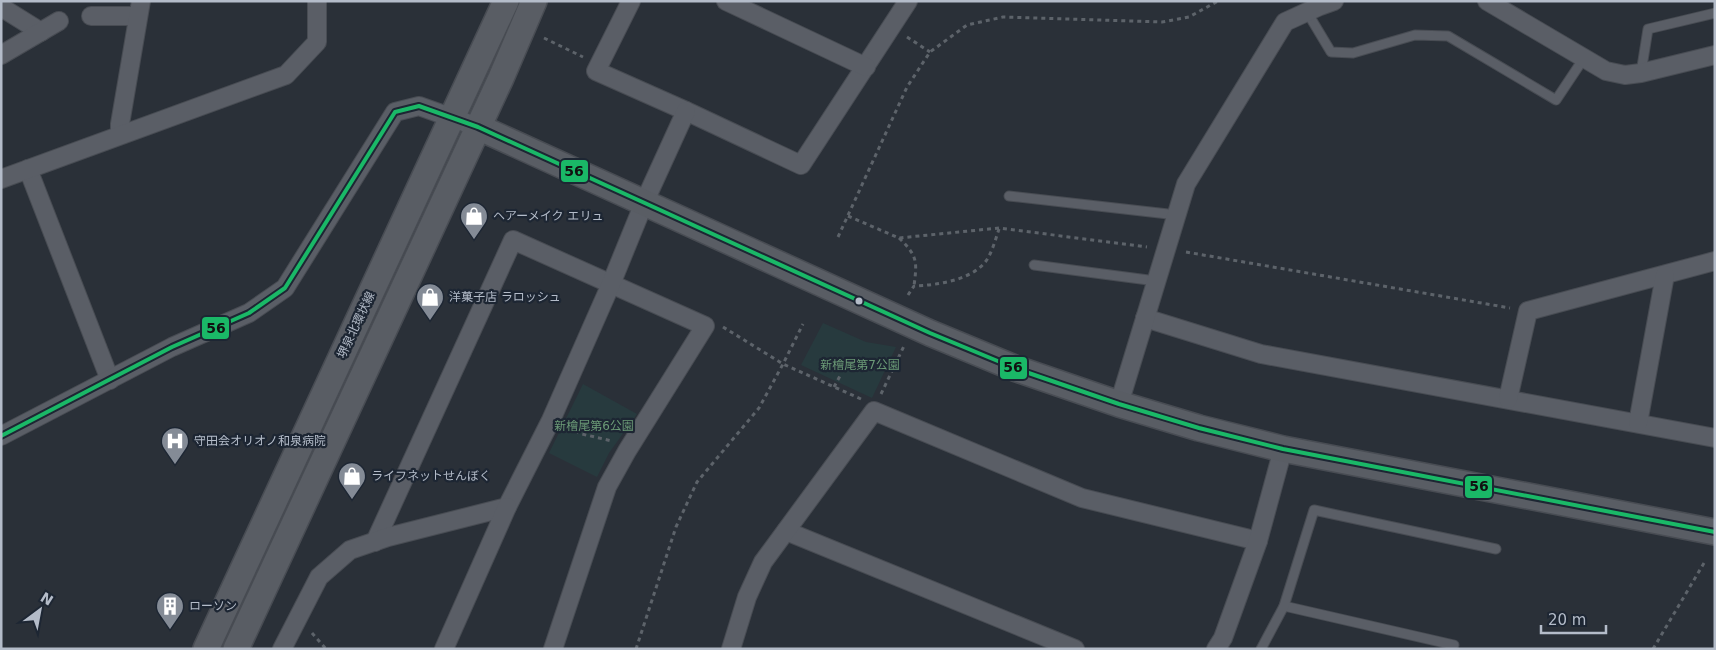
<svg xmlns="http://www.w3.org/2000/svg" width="1716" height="650" font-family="'DejaVu Sans','Noto Sans JP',sans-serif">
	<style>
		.green { fill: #273a3e }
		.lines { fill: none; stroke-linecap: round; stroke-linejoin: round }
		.lane-casing { stroke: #484c53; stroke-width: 11 }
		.street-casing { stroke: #484c53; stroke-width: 20 }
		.secondary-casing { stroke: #484c53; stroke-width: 28 }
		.path { stroke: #5d636a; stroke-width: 3; stroke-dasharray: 4 4; stroke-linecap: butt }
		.lane { stroke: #5a5e66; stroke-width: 9 }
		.street { stroke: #5a5e66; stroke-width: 18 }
		.secondary { stroke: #595d64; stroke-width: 25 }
		.bus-1-casing { stroke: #1d2633; stroke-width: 8 }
		.bus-1 { stroke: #1ab867; stroke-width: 4 }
		.bus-dot { fill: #b4bcc9; stroke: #1d2633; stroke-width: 2 }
		.labels { text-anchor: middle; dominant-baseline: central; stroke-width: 4.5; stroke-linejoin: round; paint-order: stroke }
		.poi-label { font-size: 12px; fill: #b4bcc9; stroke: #1d2633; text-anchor: start }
		.street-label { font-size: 12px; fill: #b4bcc9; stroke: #1d2633 }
		.park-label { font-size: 12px; fill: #6b9a76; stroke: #1d2633 }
		.line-badge { stroke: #1d2633; stroke-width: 2 }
		.pale-badge-label { font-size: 14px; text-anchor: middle; font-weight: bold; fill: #111 }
	</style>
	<rect width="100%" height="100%" fill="#2a3038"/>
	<g class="green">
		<polygon points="823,323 866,342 896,347 872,398 801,365"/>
		<polygon points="583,384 637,414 609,453 597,477 549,453"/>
	</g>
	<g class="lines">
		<g class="lane-casing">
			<g id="lane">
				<polyline points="1307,12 1331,52 1353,53 1415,35 1448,36 1556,100 1584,58"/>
				<polyline points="1641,73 1648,29 1715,13"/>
				<polyline points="1009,196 1177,215"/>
				<polyline points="1034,265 1156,281"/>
				<polyline points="1284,606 1454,645"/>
				<polyline points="1261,649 1284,606 1314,510 1496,549"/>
			</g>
		</g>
		<g class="street-casing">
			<g id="street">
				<polyline points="631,1 596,71 686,111 801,165 908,1"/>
				<polyline points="726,1 866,67"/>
				<polyline points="1487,1 1606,71 1625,75 1641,73 1715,55"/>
				<polyline points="1,7 41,32"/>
				<polyline points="91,16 138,16"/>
				<polyline points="1,55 59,21"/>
				<polyline points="120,135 120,124 141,1"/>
				<polyline points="28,169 110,380"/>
				<polyline points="1,179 286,75 317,42 317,1"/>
				<polyline points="1145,318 1261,354 1715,438"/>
				<polyline points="1508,399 1528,311 1715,261"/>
				<polyline points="1119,404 1186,184 1285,22 1320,6 1334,1"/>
				<polyline points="1638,423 1665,275"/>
				<polyline points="1,436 172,347 249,313 285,288 395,112 419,106 478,127"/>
				<polyline points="786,531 1075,649"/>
				<polyline points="375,542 513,240 705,326 627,451 607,487 553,649"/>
				<polyline points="282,649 319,577 350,550 388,537 507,507 551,420 611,284 644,203 686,111"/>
				<polyline points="444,649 507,507"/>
				<polyline points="731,649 747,597 763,562 874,411 1082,498 1258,541"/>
				<polyline points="1216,649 1223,638 1258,541 1283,449"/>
			</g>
		</g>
		<g class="secondary-casing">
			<g id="secondary">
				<polyline points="478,127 930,333 1017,369 1119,404 1199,428 1283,449 1715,532"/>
				<polyline points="206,649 506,1"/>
				<polyline points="236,649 501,78 534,1"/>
			</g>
		</g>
		<g class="path">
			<polyline points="907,37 930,52"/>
			<polyline points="544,38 583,57"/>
			<polyline points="848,216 899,238 999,228 1147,247"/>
			<polyline points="838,237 907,87 930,52 967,25 1003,17 1162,22 1189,17 1218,1"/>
			<path d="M899,238C918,256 917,262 914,286"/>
			<polyline points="1186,252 1510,308"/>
			<path d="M908,295L914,286C938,285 975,280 988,258C993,249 996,238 999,229"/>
			<polyline points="723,327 783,364 861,399"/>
			<polyline points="881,365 892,371"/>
			<polyline points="834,387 841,374"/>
			<polyline points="881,394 904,346"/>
			<polyline points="568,427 582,434 612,441"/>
			<polyline points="312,633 326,649"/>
			<polyline points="636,649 676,527 697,482 759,408 783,364 803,324"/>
			<polyline points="1653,649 1704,563"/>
		</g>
		<use href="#lane" class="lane"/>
		<use href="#street" class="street"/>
		<use href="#secondary" class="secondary"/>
		<g class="bus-1-casing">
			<polyline id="bus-1" points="1,436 172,347 249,313 285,288 395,112 419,106 478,127 930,333 1017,369 1119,404 1199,428 1283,449 1715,532"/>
		</g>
		<use href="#bus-1" class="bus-1"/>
	</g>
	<defs>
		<g id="shop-pin" transform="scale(1.4375)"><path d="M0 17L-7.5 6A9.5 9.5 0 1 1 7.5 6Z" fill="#848b96" stroke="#1d2633"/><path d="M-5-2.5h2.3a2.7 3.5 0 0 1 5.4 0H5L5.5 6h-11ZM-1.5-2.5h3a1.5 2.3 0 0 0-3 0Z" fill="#fff"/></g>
		<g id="hospital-pin" transform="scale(1.4375)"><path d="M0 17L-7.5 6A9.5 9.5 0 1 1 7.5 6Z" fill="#848b96" stroke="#1d2633"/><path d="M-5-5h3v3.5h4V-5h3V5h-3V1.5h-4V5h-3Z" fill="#fff"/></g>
		<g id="building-pin" transform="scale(1.4375)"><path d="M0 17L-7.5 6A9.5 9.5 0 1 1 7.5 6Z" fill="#848b96" stroke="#1d2633"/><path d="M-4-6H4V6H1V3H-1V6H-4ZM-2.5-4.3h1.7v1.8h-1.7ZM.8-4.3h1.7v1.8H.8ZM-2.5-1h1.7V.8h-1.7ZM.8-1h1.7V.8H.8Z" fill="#fff"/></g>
	</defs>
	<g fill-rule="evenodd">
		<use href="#shop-pin" x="474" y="216"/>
		<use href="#shop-pin" x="430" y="297"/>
		<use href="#hospital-pin" x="175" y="441"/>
		<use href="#shop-pin" x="352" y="476"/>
		<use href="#building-pin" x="170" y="606"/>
	</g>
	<circle class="bus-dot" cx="859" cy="301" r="4.5"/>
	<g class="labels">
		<g class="poi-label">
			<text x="493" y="216">ヘアーメイク エリュ</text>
			<text x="449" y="297">洋菓子店 ラロッシュ</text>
			<text x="194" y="441">守田会オリオノ和泉病院</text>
			<text x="371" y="476">ライフネットせんぼく</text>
			<text x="189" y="606">ローソン</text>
		</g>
		<g class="street-label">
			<text transform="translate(356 325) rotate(-65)">堺泉北環状線</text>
		</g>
		<g class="park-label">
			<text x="860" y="365">新檜尾第7公園</text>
			<text x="594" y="426">新檜尾第6公園</text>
		</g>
	</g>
	<g class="line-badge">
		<rect x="560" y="159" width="29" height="24" rx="5" fill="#1ab867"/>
		<rect x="201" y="316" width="29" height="24" rx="5" fill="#1ab867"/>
		<rect x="999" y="356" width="29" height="24" rx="5" fill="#1ab867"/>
		<rect x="1464" y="475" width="29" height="24" rx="5" fill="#1ab867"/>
	</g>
	<g class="pale-badge-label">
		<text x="574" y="176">56</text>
		<text x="216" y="333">56</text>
		<text x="1013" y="372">56</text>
		<text x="1479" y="491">56</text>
	</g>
	<rect width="1716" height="650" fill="none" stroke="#b4bcc9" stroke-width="5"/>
	<g transform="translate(40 610) rotate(32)" stroke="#1d2633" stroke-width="4" paint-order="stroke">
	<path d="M0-4L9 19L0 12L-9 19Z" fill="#b4bcc9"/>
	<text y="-8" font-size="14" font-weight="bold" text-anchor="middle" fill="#b4bcc9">N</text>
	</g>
	<path d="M1541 625v8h65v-8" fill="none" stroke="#b4bcc9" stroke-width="2.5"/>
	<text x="1548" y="625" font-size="15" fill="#b4bcc9" stroke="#1d2633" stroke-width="4" paint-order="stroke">20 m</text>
</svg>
